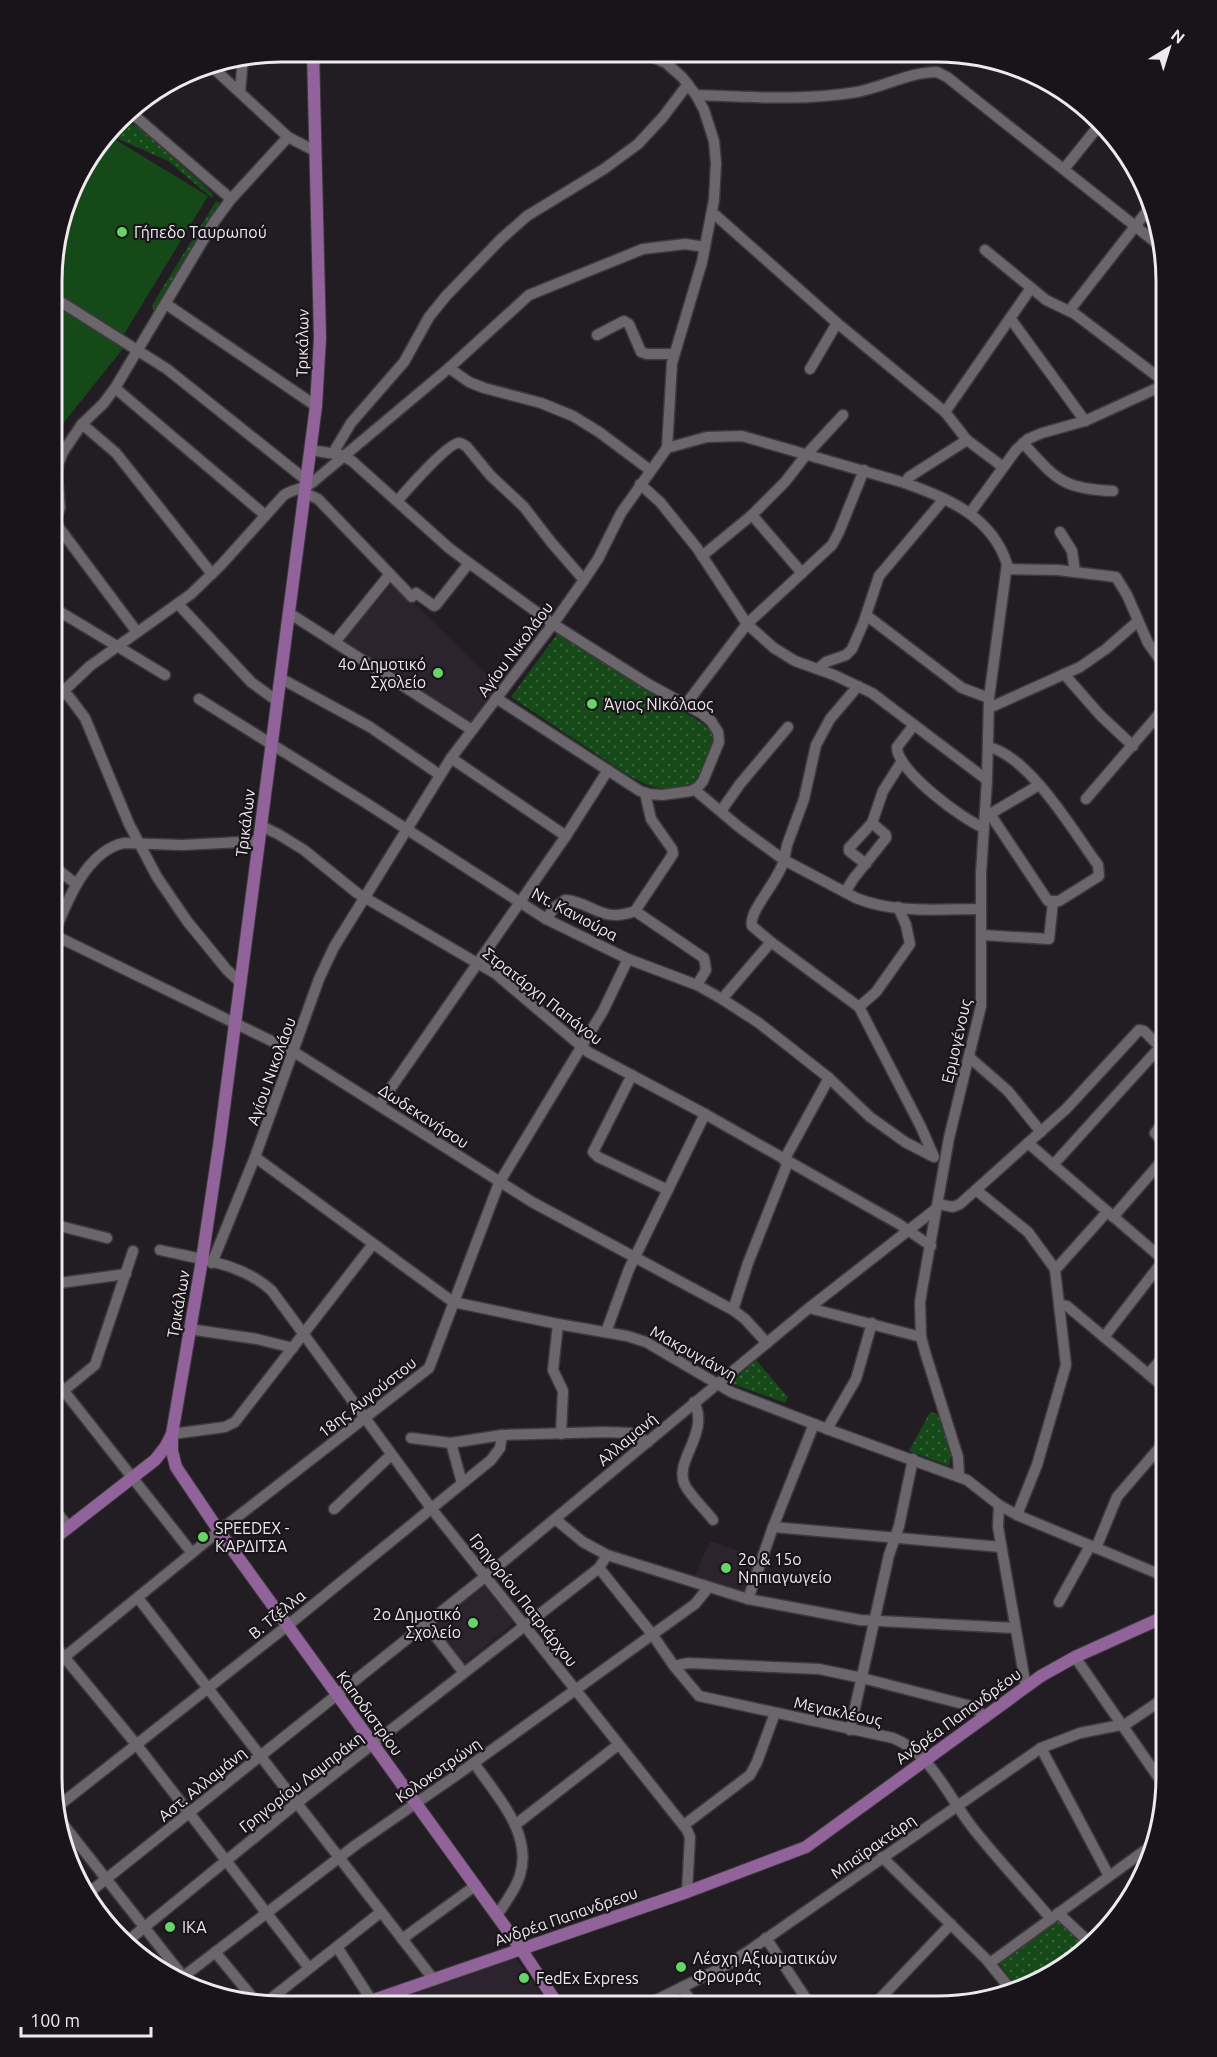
<svg xmlns="http://www.w3.org/2000/svg" width="1217" height="2057" font-family="Ubuntu,sans-serif">
	<style>
		.built { fill: #2d232e }
		.grass { fill: url(#grass-dots) }
		.pitch { fill: #164918 }
		.lines { fill: none; stroke-linecap: round; stroke-linejoin: round }
		.minor-casing { stroke: #3e393e; stroke-width: 13 }
		.major-casing { stroke: #3e393e; stroke-width: 14 }
		.minor { stroke: #6b656c; stroke-width: 10 }
		.major { stroke: #92639b; stroke-width: 12 }
		.poi-dot { fill: #66d467; stroke: #19141a; stroke-width: 2 }
		.labels { text-anchor: middle; dominant-baseline: central; stroke-width: 4.5; stroke-linejoin: round; paint-order: stroke }
		.poi-label { font-size: 16px; fill: #ede9ed; stroke: #19141a; text-anchor: start }
		.street-label { font-size: 16px; fill: #ede9ed; stroke: #19141a }
		.rim { fill: none; stroke: #ede9ed; stroke-width: 3 }
	</style>
	<defs>
		<pattern id="grass-dots" width="8" height="8" patternUnits="userSpaceOnUse" patternTransform="scale(1.5)"><rect width="8" height="8" fill="#164918"/><path d="M2 2h.1M6 6h.1" fill="none" stroke="#38633a" stroke-width="1.8" stroke-linecap="round"/></pattern>
	</defs>
	<rect width="100%" height="100%" fill="#221d23"/>
	<g class="built">
		<polygon points="391,580 499,687 471,725 342,641"/>
		<polygon points="710,1541 757,1557 744,1594 694,1579"/>
		<polygon points="482,1582 514,1623 465,1663 432,1622"/>
		<polygon points="514,1956 549,2005 381,2004"/>
	</g>
	<g class="grass">
		<polygon points="127,123 138,126 146,132 210,191 213,195 212,198 168,161 114,137"/>
		<polygon points="216,201 221,203 156,312 154,311 152,306 154,302"/>
		<path d="M558,633L705,725L711,731L715,741C710,753 706,767 700,777C692,789 667,790 654,787C645,785 636,779 628,775L511,697Z"/>
		<polygon points="756,1360 788,1397 785,1403 733,1384 731,1382"/>
		<polygon points="930,1412 937,1414 939,1417 951,1455 949,1466 909,1451"/>
		<polygon points="1058,1920 1088,1947 1076,1959 1024,1989 1018,1990 999,1963"/>
	</g>
	<g class="pitch">
		<polygon points="111,137 208,196 124,334 53,290 53,251 64,214"/>
		<polygon points="53,302 125,346 53,436"/>
	</g>
	<g class="lines">
		<g class="minor-casing">
			<g id="minor">
				<polyline points="210,65 288,137 315,151"/>
				<polyline points="240,92 243,58"/>
				<path d="M696,95C749,97 804,101 857,92C883,87 910,72 937,72L947,77L1159,245"/>
				<polyline points="128,110 231,199"/>
				<polyline points="1064,169 1101,123"/>
				<polyline points="712,212 837,323 945,412 967,440 1003,467"/>
				<polyline points="985,250 1046,300 1075,314 1166,383"/>
				<polyline points="53,297 167,369 306,480"/>
				<polyline points="166,304 316,406"/>
				<polyline points="1069,311 1151,206"/>
				<polyline points="1010,318 1085,421"/>
				<polyline points="597,335 624,321 629,324 641,352 647,354 674,354"/>
				<polyline points="449,368 469,382 484,388 541,403 573,416 599,432 650,470"/>
				<polyline points="810,369 837,323"/>
				<polyline points="115,388 265,515"/>
				<polyline points="945,412 1031,288"/>
				<polyline points="82,424 116,453 212,574"/>
				<path d="M1023,443C1056,479 1062,489 1113,491"/>
				<path d="M667,448L707,437L742,436L905,483C948,498 992,517 1007,564L989,698L987,780L981,873V1006L949,1138L922,1290L920,1302L921,1337L925,1352L958,1457L959,1476"/>
				<polyline points="311,450 341,455 352,461 449,548 469,563 553,624 648,684 701,713 711,721 718,732 719,742 703,781 698,787 691,791 662,795 649,794 640,791 496,698"/>
				<polyline points="333,453 351,423 404,362 429,317 446,296 501,239 527,216 604,169 638,144 663,117 688,84"/>
				<polyline points="905,483 909,477 967,440"/>
				<polyline points="640,484 660,502 697,548 747,624 774,648 795,661 834,675 872,693 987,780"/>
				<polyline points="305,493 318,499 412,597 416,593 434,606 436,605 469,563"/>
				<path d="M397,501C406,491 448,443 459,443C462,443 464,445 467,447L490,475L524,507L551,542L584,580"/>
				<polyline points="970,513 1016,450 1028,439 1042,433 1085,421 1166,384"/>
				<polyline points="752,515 802,573"/>
				<polyline points="54,521 137,632"/>
				<polyline points="53,523 60,508 57,476 58,465 63,452 82,424 103,404 115,388 214,222 231,199 288,137"/>
				<polyline points="1060,532 1072,551 1075,572"/>
				<polyline points="702,556 752,515 785,482 806,455 843,415"/>
				<polyline points="1007,569 1058,570 1116,577 1127,595 1148,643 1166,668"/>
				<polyline points="178,604 251,682 277,701"/>
				<polyline points="52,607 165,675"/>
				<polyline points="289,613 472,730"/>
				<polyline points="866,615 962,688 989,698"/>
				<polyline points="335,642 390,574"/>
				<polyline points="818,669 826,662 846,655 852,649 863,624 879,576 944,499"/>
				<polyline points="1064,674 1100,715 1133,746"/>
				<polyline points="280,678 370,727 440,775"/>
				<polyline points="52,680 70,698 85,718 129,824 157,877 187,921 227,970 241,983"/>
				<path d="M858,686L830,719L816,745L804,799L787,845L784,860L856,898C895,914 940,909 981,909"/>
				<polyline points="199,699 366,803 546,919 628,959 697,985 722,999 759,1023 829,1078 870,1117 905,1142 932,1156"/>
				<path d="M52,702L90,666L191,594L221,565L284,495C294,489 304,489 313,482L449,368L529,295L643,249L685,244L705,247"/>
				<polyline points="686,704 747,624 832,545 839,532 864,470"/>
				<polyline points="989,708 1080,667 1106,649 1138,621"/>
				<path d="M914,725L897,747C896,770 963,820 984,828"/>
				<polyline points="451,758 566,836"/>
				<path d="M695,790L739,827L784,860C779,881 748,911 752,926L771,942L859,1007L921,1127L934,1157"/>
				<polyline points="1086,799 1166,706"/>
				<polyline points="721,811 740,784 788,727"/>
				<path d="M985,814H990L1048,901H1059L1099,876L1098,865C1073,831 1031,758 989,747"/>
				<polyline points="990,814 1039,785"/>
				<polyline points="261,826 278,834 304,850 357,893 496,974 588,1052 705,1114 899,1224 931,1246"/>
				<polyline points="866,864 849,851 849,848 872,823"/>
				<polyline points="52,865 76,884"/>
				<polyline points="845,892 854,878 886,838 886,835 872,823 883,791 902,761"/>
				<polyline points="635,911 704,958 706,970 697,985"/>
				<path d="M546,919L555,907L565,900C593,902 601,924 635,911L673,854L672,849L651,819L645,793"/>
				<polyline points="52,934 294,1052 532,1202 733,1310 745,1319 767,1343"/>
				<polyline points="982,935 1049,939 1053,902"/>
				<path d="M52,939C65,906 85,851 124,843L182,845L259,841"/>
				<polyline points="722,999 771,942"/>
				<polyline points="859,1007 876,992 910,944 906,925 898,907"/>
				<polyline points="969,1057 1008,1091 1041,1132"/>
				<polyline points="632,1075 593,1152 598,1157 668,1190"/>
				<polyline points="379,1105 566,836 608,770"/>
				<polyline points="1028,1143 1166,1262"/>
				<polyline points="1166,1145 1155,1133 1166,1118"/>
				<polyline points="255,1157 453,1302 558,1324 627,1336 646,1342 731,1392 827,1429 967,1480 999,1505 1017,1515 1166,1577"/>
				<polyline points="784,1160 829,1078"/>
				<polyline points="1053,1165 1160,1047"/>
				<polyline points="976,1190 1028,1232 1055,1269"/>
				<polyline points="938,1204 953,1207 960,1204 1066,1109 1139,1030 1144,1031 1166,1053"/>
				<polyline points="1113,1217 1166,1156"/>
				<polyline points="52,1224 107,1238"/>
				<path d="M160,1250C198,1259 242,1263 272,1291L431,1508L687,1830L690,1837L687,1892"/>
				<polyline points="212,1263 255,1157 319,979 334,947 451,758 553,624 584,580 598,559 621,513 667,448 672,363 702,262 714,200 716,163 714,141 704,110 696,95 682,77 666,63 642,52"/>
				<polyline points="52,1284 126,1274"/>
				<polyline points="1059,1304 1067,1306 1166,1389"/>
				<polyline points="809,1308 921,1337"/>
				<polyline points="733,1310 748,1263 788,1162"/>
				<polyline points="558,1324 553,1370 563,1391 561,1434"/>
				<polyline points="189,1329 257,1339 293,1348"/>
				<polyline points="606,1332 629,1269 705,1114"/>
				<polyline points="1104,1337 1166,1257"/>
				<polyline points="1148,1374 1166,1354"/>
				<polyline points="52,1376 192,1553"/>
				<polyline points="51,1401 95,1365 133,1251"/>
				<path d="M694,1402C710,1433 675,1459 684,1483C688,1494 706,1510 713,1520"/>
				<polyline points="827,1429 856,1379 872,1323"/>
				<polyline points="172,1434 225,1427 235,1422 373,1244"/>
				<polyline points="411,1438 451,1443 502,1435 605,1432 630,1433 648,1442"/>
				<polyline points="451,1443 462,1483"/>
				<polyline points="999,1505 998,1527 1026,1687"/>
				<polyline points="51,1506 69,1527"/>
				<polyline points="334,1509 391,1455"/>
				<polyline points="1017,1515 1037,1465 1066,1365 1055,1270 1107,1212"/>
				<polyline points="555,1519 583,1542 607,1555 748,1599 860,1620 1015,1628"/>
				<polyline points="773,1527 1001,1547"/>
				<polyline points="1096,1548 1117,1497 1166,1440"/>
				<path d="M599,1568L652,1634L674,1666L699,1696L893,1738C931,1753 948,1796 972,1827C997,1859 1025,1888 1051,1919"/>
				<polyline points="138,1598 434,1980"/>
				<polyline points="748,1599 773,1527 814,1424"/>
				<polyline points="1059,1602 1090,1546"/>
				<polyline points="426,1624 464,1673"/>
				<polyline points="51,1641 136,1744 309,1968"/>
				<polyline points="1075,1657 1165,1787"/>
				<polyline points="674,1666 688,1663 819,1669 862,1678 971,1706 977,1709 985,1718"/>
				<polyline points="51,1668 219,1531 429,1368 499,1183 603,1011 628,959"/>
				<polyline points="850,1730 889,1555 899,1526 913,1459"/>
				<polyline points="1041,1748 1109,1876"/>
				<path d="M474,1763C496,1795 533,1833 520,1875C516,1889 505,1903 497,1915"/>
				<polyline points="57,1807 287,1626 491,1460 500,1448 502,1435"/>
				<polyline points="59,1819 193,1989"/>
				<polyline points="515,1825 618,1745"/>
				<polyline points="684,1825 750,1775 757,1762 775,1713"/>
				<polyline points="882,1857 986,1959 1012,1991"/>
				<polyline points="86,1895 486,1576 809,1308 937,1208"/>
				<polyline points="1058,1913 1091,1944"/>
				<polyline points="766,1938 811,2006"/>
				<polyline points="402,1939 475,1886"/>
				<polyline points="125,1943 297,1803 599,1568 607,1555"/>
				<polyline points="337,1947 372,2001"/>
				<polyline points="215,1952 258,2004"/>
				<polyline points="990,1963 1155,1843"/>
				<polyline points="184,1976 357,1844 454,1777 695,1604 708,1588"/>
				<polyline points="682,1987 693,2005"/>
				<polyline points="264,2004 381,1912"/>
				<polyline points="646,2005 725,1966 747,1952 1041,1748 1080,1733 1126,1724 1166,1697"/>
				<polyline points="873,2006 951,1924"/>
			</g>
		</g>
		<g class="major-casing">
			<g id="major">
				<polyline points="172,1436 172,1451 176,1467 219,1531 521,1949 558,2005"/>
				<polyline points="51,1541 155,1460 166,1446 172,1434 202,1260 219,1146 316,406 320,338 313,51"/>
				<polyline points="362,2004 687,1892 806,1847 1041,1676 1075,1657 1166,1616"/>
			</g>
		</g>
		<use href="#minor" class="minor"/>
		<use href="#major" class="major"/>
	</g>
	<g class="poi-dot">
		<circle cx="122" cy="232" r="6"/>
		<circle cx="438" cy="673" r="6"/>
		<circle cx="592" cy="704" r="6"/>
		<circle cx="203" cy="1537" r="6"/>
		<circle cx="726" cy="1568" r="6"/>
		<circle cx="473" cy="1623" r="6"/>
		<circle cx="170" cy="1927" r="6"/>
		<circle cx="681" cy="1967" r="6"/>
		<circle cx="524" cy="1978" r="6"/>
	</g>
	<g class="labels">
		<g class="poi-label">
			<text x="134" y="232">Γήπεδο Ταυρωπού</text>
			<text x="426" y="664" text-anchor="end">4ο Δημοτικό<tspan x="426" dy="18">Σχολείο</tspan></text>
			<text x="604" y="704">Άγιος ΝΙκόλαος</text>
			<text x="215" y="1528">SPEEDEX -<tspan x="215" dy="18">ΚΑΡΔΙΤΣΑ</tspan></text>
			<text x="738" y="1559">2ο &amp; 15ο<tspan x="738" dy="18">Νηπιαγωγείο</tspan></text>
			<text x="461" y="1614" text-anchor="end">2ο Δημοτικό<tspan x="461" dy="18">Σχολείο</tspan></text>
			<text x="182" y="1927">ΙΚΑ</text>
			<text x="693" y="1958">Λέσχη Αξιωματικών<tspan x="693" dy="18">Φρουράς</tspan></text>
			<text x="536" y="1978">FedEx Express</text>
		</g>
		<g class="street-label">
			<text transform="translate(302 343) rotate(-89)">Τρικάλων</text>
			<text transform="translate(515 649) rotate(-53)">Αγίου Νικολάου</text>
			<text transform="translate(245 823) rotate(-83)">Τρικάλων</text>
			<text transform="translate(575 914) rotate(28)">Ντ. Κανιούρα</text>
			<text transform="translate(543 996) rotate(38)">Στρατάρχη Παπάγου</text>
			<text transform="translate(956 1041) rotate(-77)">Ερμογένους</text>
			<text transform="translate(271 1071) rotate(-70)">Αγίου Νικολάου</text>
			<text transform="translate(424 1116) rotate(33)">Δωδεκανήσου</text>
			<text transform="translate(178 1304) rotate(-80)">Τρικάλων</text>
			<text transform="translate(694 1353) rotate(29)">Μακρυγιάννη</text>
			<text transform="translate(367 1397) rotate(-38)">18ης Αυγούστου</text>
			<text transform="translate(627 1439) rotate(-40)">Αλλαμανή</text>
			<text transform="translate(524 1600) rotate(52)">Γρηγορίου Πατριάρχου</text>
			<text transform="translate(277 1614) rotate(-39)">Β. Τζέλλα</text>
			<text transform="translate(838 1711) rotate(12)">Μεγακλέους</text>
			<text transform="translate(370 1713) rotate(54)">Καποδιστρίου</text>
			<text transform="translate(958 1716) rotate(-36)">Ανδρέα Παπανδρέου</text>
			<text transform="translate(438 1770) rotate(-35)">Κολοκοτρώνη</text>
			<text transform="translate(301 1782) rotate(-38)">Γρηγορίου Λαμπράκη</text>
			<text transform="translate(202 1784) rotate(-39)">Αστ. Αλλαμάνη</text>
			<text transform="translate(873 1846) rotate(-35)">Μπαϊρακτάρη</text>
			<text transform="translate(566 1916) rotate(-19)">Ανδρέα Παπανδρεου</text>
		</g>
	</g>
	<path d="M0 0H1217V2057H0ZM281 62H937A219 219 0 0 1 1156 281V1777A219 219 0 0 1 937 1996H281A219 219 0 0 1 62 1777V281A219 219 0 0 1 281 62Z" fill="#19141a" fill-rule="evenodd"/>
	<path class="rim" d="M281 62H937A219 219 0 0 1 1156 281V1777A219 219 0 0 1 937 1996H281A219 219 0 0 1 62 1777V281A219 219 0 0 1 281 62Z"/>
	<g transform="translate(1169 48) rotate(38)" stroke="#19141a" stroke-width="4.5" paint-order="stroke">
	<path d="M0-4.5L10 22L0 15L-10 22Z" fill="#ede9ed"/>
	<text y="-9" font-size="16" font-weight="bold" text-anchor="middle" fill="#ede9ed">N</text>
	</g>
	<path d="M21 2027v9h130v-9" fill="none" stroke="#ede9ed" stroke-width="3"/>
	<text x="30" y="2027" font-size="18" fill="#ede9ed" stroke="#19141a" stroke-width="4.5" paint-order="stroke">100 m</text>
</svg>
